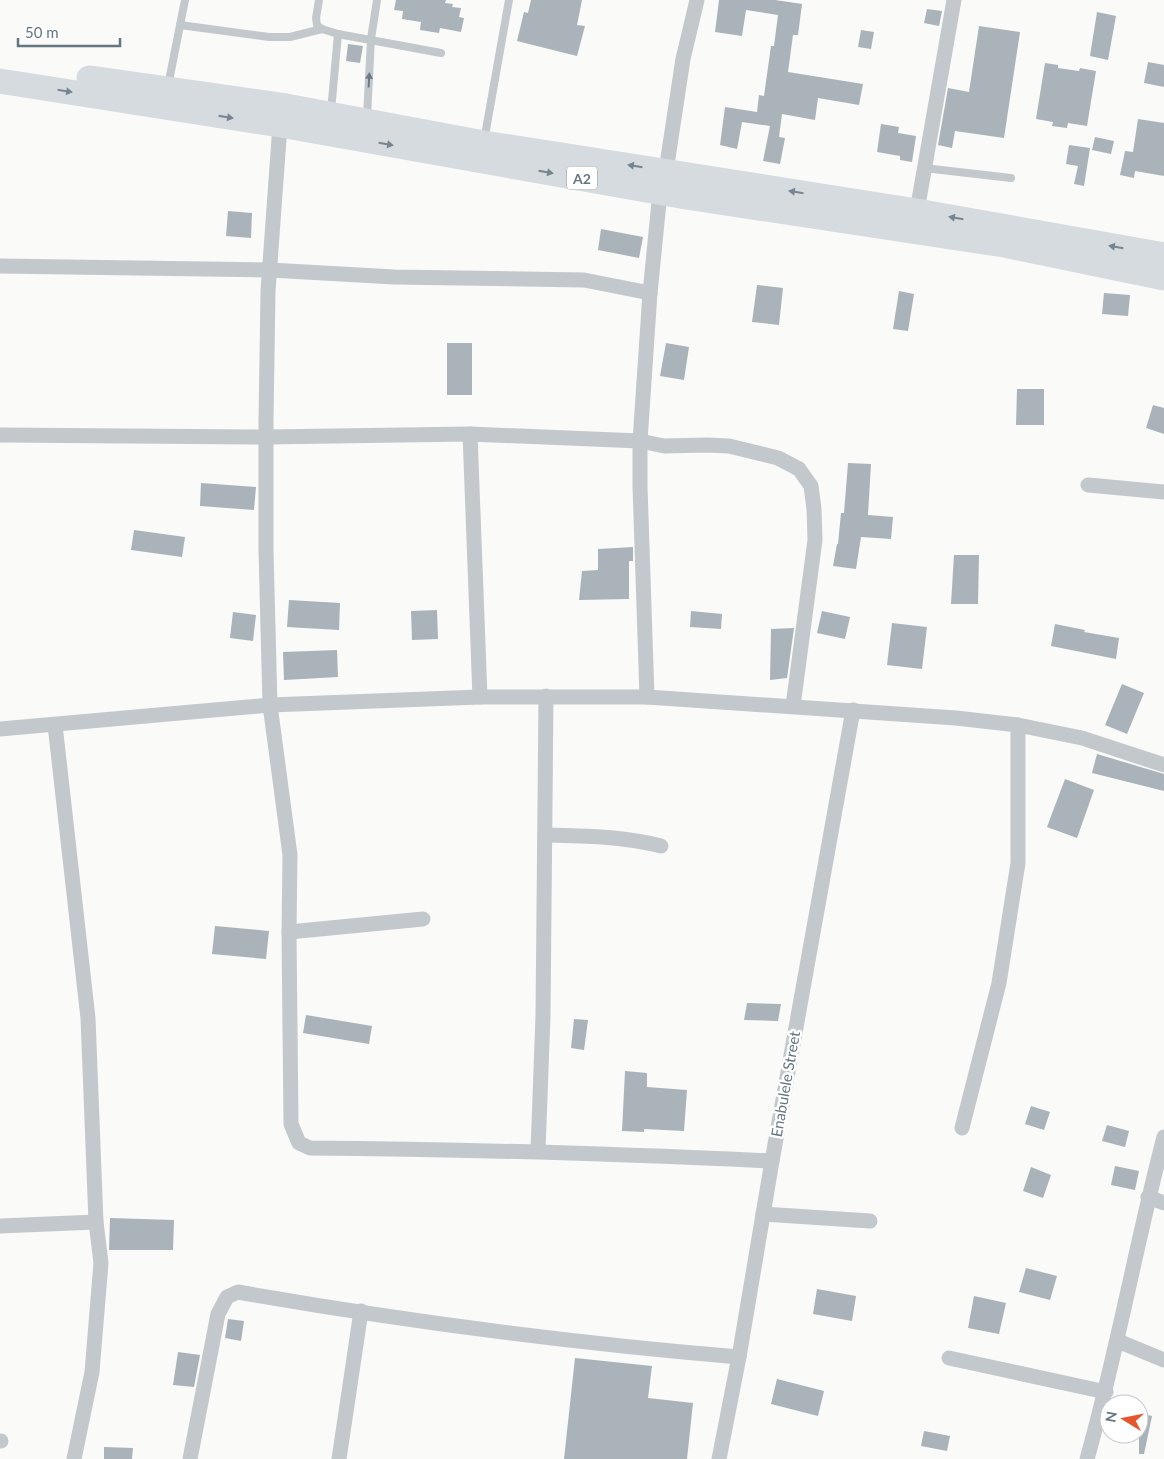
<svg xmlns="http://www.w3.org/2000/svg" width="1164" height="1459" font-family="Lato,sans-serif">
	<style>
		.building { fill: #aab3b9 }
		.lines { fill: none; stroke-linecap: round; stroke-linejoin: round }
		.service { stroke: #c3c8cc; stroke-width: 8 }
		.minor { stroke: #c3c8cc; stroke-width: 15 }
		.trunk { stroke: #d6dbdf; stroke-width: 25 }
		.oneway { fill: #6a7a87 }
		.oneway2 { fill: #768591 }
		.labels { text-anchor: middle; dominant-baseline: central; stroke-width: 5; stroke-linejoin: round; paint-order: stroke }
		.shield { fill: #fff; stroke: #939fa8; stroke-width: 1 }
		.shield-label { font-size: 14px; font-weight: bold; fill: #657683 }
		.street-label { font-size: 15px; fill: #657683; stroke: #fff }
	</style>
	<rect width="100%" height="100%" fill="#fafaf8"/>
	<g class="building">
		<polygon points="396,0 446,0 445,3 453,4 452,7 461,8 459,17 464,18 461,32 440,28 439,33 420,30 421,22 402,19 403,11 394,10"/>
		<polygon points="531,0 582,0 577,25 585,26 577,56 517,41 524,12 528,13"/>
		<polygon points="719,0 775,0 802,4 798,35 793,35 788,72 863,84 859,105 818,98 815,120 782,114 779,137 785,138 780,164 763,161 770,126 742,122 737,149 720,145 725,107 757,112 759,95 764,96 771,46 774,46 778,15 746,10 742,36 715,32"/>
		<polygon points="927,9 942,11 939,26 924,23"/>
		<polygon points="1097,12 1116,16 1108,60 1090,56"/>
		<polygon points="979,26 1020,32 1004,138 955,131 952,148 938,145 948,88 969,92"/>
		<polygon points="861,30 874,32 871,49 858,47"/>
		<polygon points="348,44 363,46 360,63 346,61"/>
		<polygon points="1148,62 1164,65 1164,87 1144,83"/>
		<polygon points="1045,63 1058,65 1058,68 1079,71 1080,68 1096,71 1087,126 1068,123 1067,128 1052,126 1053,122 1036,119"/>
		<polygon points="1138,119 1164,123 1164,176 1135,171 1134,178 1120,175 1125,151 1133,152"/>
		<polygon points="881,124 899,127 898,133 916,136 912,162 900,160 900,156 877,152"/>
		<polygon points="1095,137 1114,141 1111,154 1092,150"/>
		<polygon points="1069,145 1090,148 1084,186 1074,184 1078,166 1066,164"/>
		<polygon points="228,211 252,213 251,238 226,236"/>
		<polygon points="601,229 643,237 639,258 598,250"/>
		<polygon points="757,285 783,288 779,325 752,322"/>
		<polygon points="899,291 914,294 908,331 893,329"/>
		<polygon points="1104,293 1130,295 1128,316 1102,314"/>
		<rect x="447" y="343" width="25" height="52"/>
		<polygon points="666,343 689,347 684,380 660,376"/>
		<polygon points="1017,389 1044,389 1044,425 1016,425"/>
		<polygon points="1153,405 1164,408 1164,434 1146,428"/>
		<polygon points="848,463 871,464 868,515 893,517 891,539 861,537 856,569 833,566 837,544 838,544 841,513 844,513"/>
		<polygon points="201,483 256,487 254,510 200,506"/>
		<polygon points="134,530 185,537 182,557 131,550"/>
		<polygon points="633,547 633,561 629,561 629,599 579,600 582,571 598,570 598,549"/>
		<polygon points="954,555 979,555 978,604 951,604"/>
		<polygon points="289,600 340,603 339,630 287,627"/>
		<polygon points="437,610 438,639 412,640 411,611"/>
		<polygon points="691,611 722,614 721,629 690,627"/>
		<polygon points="822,611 850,617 845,639 817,633"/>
		<polygon points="233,612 256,615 253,641 230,638"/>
		<polygon points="892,623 927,627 922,669 887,665"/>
		<polygon points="1055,624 1085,630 1084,632 1119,638 1116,659 1051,646"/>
		<polygon points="794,628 787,678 770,680 771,629"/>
		<polygon points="337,650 338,677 284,680 283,652"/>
		<polygon points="1122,684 1144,693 1127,734 1105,725"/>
		<polygon points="1097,754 1164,774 1164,791 1092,773"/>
		<polygon points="1065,779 1094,790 1077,838 1047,827"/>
		<polygon points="215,926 269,931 266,959 212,954"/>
		<polygon points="747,1003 781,1004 778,1021 744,1020"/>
		<polygon points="306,1015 372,1026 369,1044 303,1033"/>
		<polygon points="574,1019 588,1020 584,1050 571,1048"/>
		<polygon points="625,1071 647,1073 647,1087 687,1090 684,1131 644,1129 644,1132 622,1131"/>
		<polygon points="1031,1106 1050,1112 1044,1130 1025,1124"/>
		<polygon points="1107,1125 1129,1131 1125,1147 1102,1141"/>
		<polygon points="1115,1166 1139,1171 1135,1190 1111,1185"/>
		<polygon points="1031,1167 1051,1175 1043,1198 1023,1191"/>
		<polygon points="110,1218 174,1220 173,1250 109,1250"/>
		<polygon points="1026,1268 1057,1276 1050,1300 1019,1292"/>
		<polygon points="817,1289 856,1296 852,1321 813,1314"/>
		<polygon points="974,1296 1006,1303 999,1334 968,1328"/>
		<polygon points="228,1319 244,1321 241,1341 225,1338"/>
		<polygon points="178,1352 200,1355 194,1387 173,1385"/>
		<polygon points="575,1358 652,1366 648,1398 693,1403 687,1459 564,1459"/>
		<polygon points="777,1379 824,1391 818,1416 771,1404"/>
		<polygon points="1139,1413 1152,1416 1144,1454 1139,1454"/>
		<polygon points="924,1431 950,1436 947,1451 921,1446"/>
		<polygon points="104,1447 133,1448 132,1459 104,1459"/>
	</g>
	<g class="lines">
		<g class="service">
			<polyline points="319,0 316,18 317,25 322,29 338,34 441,53"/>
			<polyline points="180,25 269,37 290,37 322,29"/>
			<polyline points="168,86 185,0"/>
			<polyline points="331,111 338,34"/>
			<polyline points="367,117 371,39 377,0"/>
			<polyline points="484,141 509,0"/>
			<polyline points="924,168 1011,178"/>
		</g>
		<g class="minor">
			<path d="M280,125L268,291L266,420V551L270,705L290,855L289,932L291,1124L299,1143L310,1148C464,1149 618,1154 772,1161"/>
			<polyline points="917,211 954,0"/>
			<polyline points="0,266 270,270 394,277 584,280 650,293"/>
			<polyline points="0,435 266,437 470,434"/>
			<polyline points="1088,485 1164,492"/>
			<polyline points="480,697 470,434 640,441 664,446 707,445 729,446 778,458 799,469 811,486 814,509 815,540 793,706"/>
			<polyline points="647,697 640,486 640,441 650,293 660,192 666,171 683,59 697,0"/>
			<polyline points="55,725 88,1018 96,1222 101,1263 92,1372 74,1459"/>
			<polyline points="0,729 270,705 480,697 647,697 956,718 1018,725 1082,738 1164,765"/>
			<path d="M545,835C585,836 622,836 661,846"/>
			<polyline points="289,932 423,919"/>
			<polyline points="962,1128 999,983 1018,863 1018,725"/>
			<polyline points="538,1151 543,1016 546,696"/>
			<polyline points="1148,1197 1164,1203"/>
			<polyline points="763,1214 870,1221"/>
			<polyline points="0,1226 96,1222"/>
			<polyline points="1118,1341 1164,1360"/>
			<polyline points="949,1358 1106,1392"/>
			<polyline points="0,1441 1,1441"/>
			<path d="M190,1459L218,1314L227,1297L238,1292C404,1321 572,1343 739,1357"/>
			<polyline points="339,1459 361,1311"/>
			<polyline points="719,1459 739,1357 772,1161 853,710"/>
			<path d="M1087,1459C1117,1353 1136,1244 1164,1137"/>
		</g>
		<g class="trunk">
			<polyline points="89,78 286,106 484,143 917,211 1164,255"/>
			<polyline points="0,81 280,125 686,197 1004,245 1164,278"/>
		</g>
	</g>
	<defs><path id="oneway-solid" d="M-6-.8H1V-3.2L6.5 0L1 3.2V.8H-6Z" transform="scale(1.25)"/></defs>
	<use class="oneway" href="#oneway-solid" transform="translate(369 80) rotate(-87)"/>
	<g class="oneway2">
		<use href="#oneway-solid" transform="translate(65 91) rotate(9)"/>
		<use href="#oneway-solid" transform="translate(226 117) rotate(9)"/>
		<use href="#oneway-solid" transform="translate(386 144) rotate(10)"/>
		<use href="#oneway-solid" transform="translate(635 166) rotate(-171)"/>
		<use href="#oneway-solid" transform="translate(546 172) rotate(10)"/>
		<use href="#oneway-solid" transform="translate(796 192) rotate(-171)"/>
		<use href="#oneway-solid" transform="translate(956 218) rotate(-170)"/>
		<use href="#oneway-solid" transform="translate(1116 247) rotate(-170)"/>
	</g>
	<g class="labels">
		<rect class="shield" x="567" y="166.5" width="30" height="23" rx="4"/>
		<g class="shield-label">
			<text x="582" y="178">A2</text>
		</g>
		<g class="street-label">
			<text transform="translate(785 1084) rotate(-80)">Enabulele Street</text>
		</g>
	</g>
	<g transform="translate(1124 1419) rotate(280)"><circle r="24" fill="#ffffff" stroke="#c1c8cd"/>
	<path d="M0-4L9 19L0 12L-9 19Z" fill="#e4572e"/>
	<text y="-8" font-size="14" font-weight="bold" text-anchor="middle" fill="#657683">N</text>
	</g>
	<path d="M18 38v8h102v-8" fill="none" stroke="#657683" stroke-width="2.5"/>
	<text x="25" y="38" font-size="15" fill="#657683" stroke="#ffffff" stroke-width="4" paint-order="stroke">50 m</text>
</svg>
